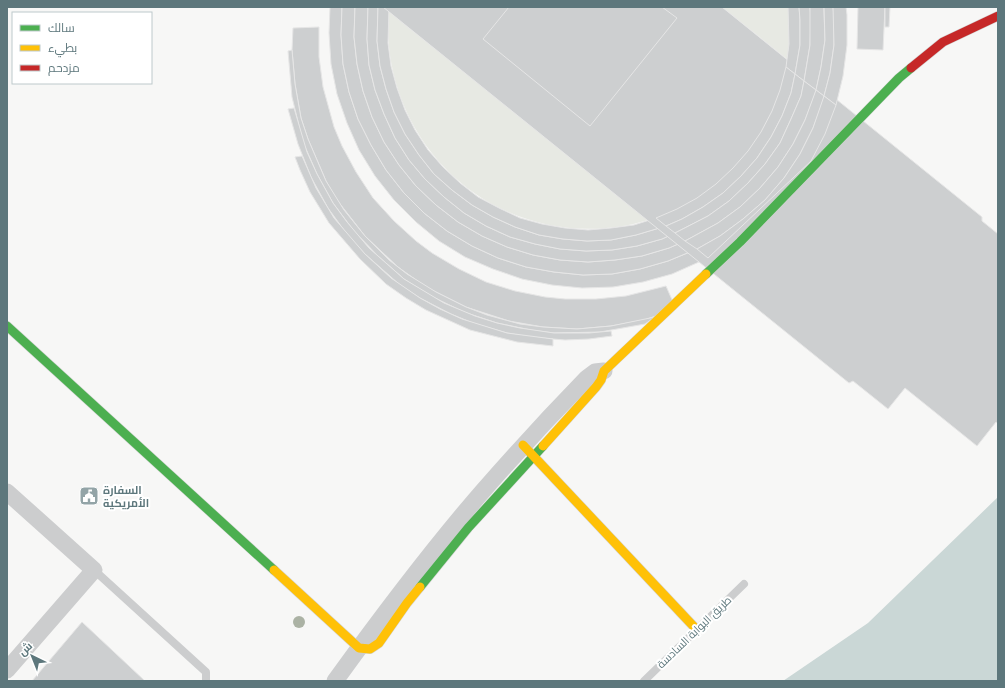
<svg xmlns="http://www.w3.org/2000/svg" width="1005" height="688" font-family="'PT Sans',Cairo,sans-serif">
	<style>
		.green { fill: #e7e9e3 }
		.water { fill: #cad7d6 }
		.building { fill: #cdcfd0; stroke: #e6e6e6 }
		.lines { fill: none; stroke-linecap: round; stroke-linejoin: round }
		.fast-casing { stroke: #d3d4d4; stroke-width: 10 }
		.slow-casing { stroke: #d3d4d4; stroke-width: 10 }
		.jam-casing { stroke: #d3d4d4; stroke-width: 10 }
		.lane { stroke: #cccdce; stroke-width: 8 }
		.street { stroke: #cccdce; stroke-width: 17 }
		.fast { stroke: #4caf50; stroke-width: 9 }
		.slow { stroke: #ffc107; stroke-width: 9 }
		.jam { stroke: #c62828; stroke-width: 9 }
		.tree { fill: #abb2a4 }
		.labels { text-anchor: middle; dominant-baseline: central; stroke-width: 4; stroke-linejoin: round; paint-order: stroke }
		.poi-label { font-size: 11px; font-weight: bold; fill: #5d777c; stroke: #fff; text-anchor: start }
		.street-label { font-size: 11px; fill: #5d777c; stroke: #fff }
	</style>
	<rect width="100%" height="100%" fill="#f7f7f6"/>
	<g class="green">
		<polygon points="722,7 788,7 789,44 787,59"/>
		<path d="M389,12L648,220C546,251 438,198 401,98C391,71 386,41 389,12Z"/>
	</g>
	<polygon class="water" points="998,497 998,681 783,681 868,623"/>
	<g class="building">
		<polygon points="330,7 342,7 341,35 343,64 349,92 358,119 371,145 386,170 404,193 424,213 447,231 472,246 498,258 526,267 554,272 583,275 612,274 640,269 668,261 697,249 708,258 672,274 643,282 613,287 582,288 552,285 522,279 493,269 465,257 439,241 416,222 394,200 375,176 359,150 347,123 337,94 331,64 329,33"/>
		<polygon points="342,7 355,7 354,37 357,64 363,91 372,117 384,142 399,165 416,186 436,205 458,222 482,236 507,247 533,255 560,260 588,262 615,260 642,256 669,248 685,241 697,249 668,261 640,269 612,274 583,275 554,272 526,267 498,258 472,246 447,231 424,213 404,193 386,170 371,145 358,119 349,92 343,64 341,35"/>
		<polygon points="355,7 368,7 367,39 369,65 375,90 384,114 395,138 409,160 425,179 444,197 464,213 486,226 510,237 535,244 560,249 586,251 612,250 637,246 662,239 675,233 685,241 669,248 642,256 615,260 588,262 560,260 533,255 507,247 482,236 458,222 436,205 416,186 399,165 384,142 372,117 363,91 357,64 354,37"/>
		<polygon points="368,7 378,7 377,41 380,66 386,89 394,112 405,134 419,155 434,174 452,190 472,205 493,217 515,227 539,235 563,239 587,241 611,240 636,235 666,226 675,233 662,239 637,246 612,250 586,251 560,249 535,244 510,237 486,226 464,213 444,197 425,179 409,160 395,138 384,114 375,90 369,65 367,39"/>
		<polygon points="378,7 389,7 388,43 391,66 397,88 405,110 415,130 428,150 443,167 460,183 478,197 499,208 520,218 542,224 565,228 588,230 611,228 634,225 656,218 666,226 636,235 611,240 587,241 563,239 539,235 515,227 493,217 472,205 452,190 434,174 419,155 405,134 394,112 386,89 380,66 377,41"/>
		<polygon points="383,7 722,7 982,217 982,221 998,234 998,424 996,422 977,446 905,388 888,409 853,381 849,383"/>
		<polygon points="509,7 662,7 677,18 590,126 483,39"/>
		<polygon points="788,7 799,7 800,20 800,45 795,74 786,67 789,44"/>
		<polygon points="799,7 810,7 811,19 810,45 804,81 795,74 800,45 800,20"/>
		<polygon points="810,7 824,7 824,12 825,40 821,67 816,90 804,81 810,45"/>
		<polygon points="824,7 833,7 834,16 834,45 830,73 824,96 816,90 821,67 825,40"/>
		<polygon points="833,7 846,7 847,15 847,45 843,76 836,105 824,96 830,73 834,45"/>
		<polygon points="858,7 885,7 883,50 857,49"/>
		<polygon points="885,7 890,7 889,27 885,27"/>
		<polygon points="319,27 319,57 323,87 334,127 342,146 356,172 373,198 394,221 416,241 432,253 459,269 486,282 515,291 545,297 565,299 596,299 626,296 666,286 676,309 644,320 611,326 577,329 543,327 509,321 466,307 426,287 398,267 365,236 337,200 326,181 308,139 301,118 295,84 292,50 293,28"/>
		<polygon points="292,50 295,84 301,118 308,139 326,181 344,210 365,236 389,260 407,274 436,292 466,307 487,315 520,324 543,327 577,329 611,326 655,317 645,324 600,332 554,333 531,330 497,323 464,312 433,297 404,279 378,256 354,231 333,203 317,174 303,142 292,97 288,51"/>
		<polygon points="786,67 795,74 791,93 782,116 771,137 757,158 741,176 723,193 703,207 682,219 666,226 656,218 677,209 697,198 716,184 733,168 748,151 761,132 772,111 780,90"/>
		<polygon points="795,74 804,81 801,96 791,119 780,143 765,164 748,183 729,201 708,216 675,233 666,226 682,219 703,207 723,193 741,176 757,158 771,137 782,116 791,93"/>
		<polygon points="804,81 816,90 815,94 805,120 793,144 778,167 760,188 740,207 718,223 685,241 675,233 708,216 729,201 748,183 765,164 780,143 791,119 801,96"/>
		<polygon points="816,90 824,96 823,101 813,128 800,154 784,178 765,200 743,219 720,236 697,249 685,241 718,223 740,207 760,188 778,167 793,144 805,120"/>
		<polygon points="824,96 836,105 825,134 811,161 708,258 697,249 720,236 743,219 765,200 784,178 800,154 813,128"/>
		<polygon points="294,108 307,152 317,174 333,203 347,222 369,248 404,279 444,303 475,316 497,323 520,328 554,333 589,333 611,331 612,336 589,339 565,340 530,337 507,333 473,323 451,314 420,298 400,285 365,254 349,237 328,208 311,177 298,144 288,109"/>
		<polygon points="302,156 316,188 334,218 365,254 391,278 420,298 440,309 462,319 507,333 553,339 553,346 517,342 470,330 426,310 406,298 386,284 360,259 329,223 310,192 300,170 295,157"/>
		<polygon points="82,622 145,681 32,681"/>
	</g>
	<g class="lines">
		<g class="fast-casing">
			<g id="fast">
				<polyline points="706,274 740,242 899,78 911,68"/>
				<polyline points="7,326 274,570"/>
				<polyline points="420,587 468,528 543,446"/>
			</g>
		</g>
		<g class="slow-casing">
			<g id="slow">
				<polyline points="523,445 697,630"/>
				<polyline points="543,446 596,387 601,380 604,371 706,274"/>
				<polyline points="274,570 359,648 370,649 379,643 407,603 420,587"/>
			</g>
		</g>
		<g class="jam-casing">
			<polyline id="jam" points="911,68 943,42 998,16"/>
		</g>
		<g class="lane">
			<polyline points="94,570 206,672 206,681"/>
			<polyline points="644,681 744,584"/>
		</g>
		<g class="street">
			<polyline points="7,492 94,570 7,670"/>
			<path d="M335,681C382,616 430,552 482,492C516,453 551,415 587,378L595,372L604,371"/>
		</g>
		<use href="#fast" class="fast"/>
		<use href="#slow" class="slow"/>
		<use href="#jam" class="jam"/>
	</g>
	<circle class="tree" cx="299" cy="622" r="6"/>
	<defs>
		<g id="civic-square" transform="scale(1)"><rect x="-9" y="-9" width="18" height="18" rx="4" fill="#93a4a7" stroke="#fff"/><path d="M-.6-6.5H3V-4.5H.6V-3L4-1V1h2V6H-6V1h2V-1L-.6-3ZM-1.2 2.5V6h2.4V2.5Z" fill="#fff"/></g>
	</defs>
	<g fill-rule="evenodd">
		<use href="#civic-square" x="89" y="496"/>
	</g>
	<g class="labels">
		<g class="poi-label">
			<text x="103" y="490">السفارة<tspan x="103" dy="13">الأمريكية</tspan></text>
		</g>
		<g class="street-label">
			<text transform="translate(694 632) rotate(-44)">طريق البوابة السادسة</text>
		</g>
	</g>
	<rect width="1005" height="688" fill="none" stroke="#5d777c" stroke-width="16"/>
	<rect x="12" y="12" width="140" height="72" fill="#ffffff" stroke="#bec9cb"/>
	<rect x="20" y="25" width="20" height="6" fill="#4caf50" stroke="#bec9cb"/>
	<text x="48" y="32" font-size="12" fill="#5d777c">سالك</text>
	<rect x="20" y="45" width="20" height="6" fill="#ffc107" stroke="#bec9cb"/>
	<text x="48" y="52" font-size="12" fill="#5d777c">بطيء</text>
	<rect x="20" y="65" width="20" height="6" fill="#c62828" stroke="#bec9cb"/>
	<text x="48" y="72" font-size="12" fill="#5d777c">مزدحم</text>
	<g transform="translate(32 656) rotate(317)" stroke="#ffffff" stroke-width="3" paint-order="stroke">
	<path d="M0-3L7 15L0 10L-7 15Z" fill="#5d777c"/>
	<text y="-6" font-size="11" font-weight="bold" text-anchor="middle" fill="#5d777c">ش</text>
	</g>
</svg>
